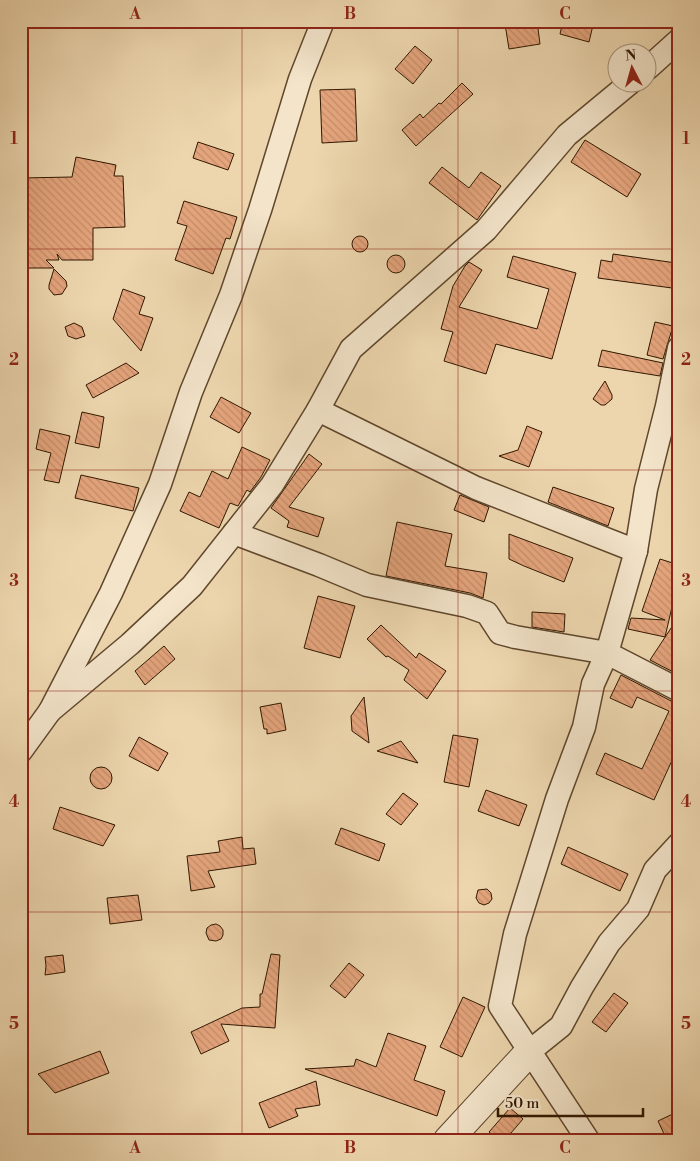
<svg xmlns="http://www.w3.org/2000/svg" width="700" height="1161" font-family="'Libre Bodoni',serif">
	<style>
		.building { fill: url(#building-back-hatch); stroke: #301700 }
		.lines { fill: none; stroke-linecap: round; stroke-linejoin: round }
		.minor-casing { stroke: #5f472c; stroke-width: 25 }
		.tertiary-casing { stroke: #5f472c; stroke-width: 30 }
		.minor { stroke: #f3e4ca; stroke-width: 22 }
		.tertiary { stroke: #f3e4ca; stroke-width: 28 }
		.grid { fill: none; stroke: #8f2418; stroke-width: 1; stroke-opacity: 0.55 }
		.neatline { fill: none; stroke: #8f2418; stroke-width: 2 }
		.grid-label { font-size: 16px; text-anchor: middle; font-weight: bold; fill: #8f2418 }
	</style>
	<defs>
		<pattern id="building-back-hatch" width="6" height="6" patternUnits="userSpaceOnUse" patternTransform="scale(1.25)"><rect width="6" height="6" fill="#e5a57d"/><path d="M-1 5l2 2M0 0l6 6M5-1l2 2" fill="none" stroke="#c58d6a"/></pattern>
	</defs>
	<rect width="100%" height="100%" fill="#edd6ae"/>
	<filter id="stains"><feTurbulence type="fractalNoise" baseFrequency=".004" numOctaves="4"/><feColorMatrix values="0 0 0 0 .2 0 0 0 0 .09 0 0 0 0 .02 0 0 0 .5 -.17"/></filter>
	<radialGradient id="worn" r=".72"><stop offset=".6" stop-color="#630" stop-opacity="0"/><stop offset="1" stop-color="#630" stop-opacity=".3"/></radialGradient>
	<g class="building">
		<polygon points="515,21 537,21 540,44 509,49 505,24 515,23"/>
		<polygon points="563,21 594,21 589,42 560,34"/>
		<polygon points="415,46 432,60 413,84 395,69"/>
		<polygon points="462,83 473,94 416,146 402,130 420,114 423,118 439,103 441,104"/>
		<polygon points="355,89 357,141 322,143 320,90"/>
		<polygon points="585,140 641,174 627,197 571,162"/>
		<polygon points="198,142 234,154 228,170 193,158"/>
		<polygon points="76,157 116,165 114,176 123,176 125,227 93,228 93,260 62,260 57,254 59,260 46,260 54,268 21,268 21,178 72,177"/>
		<polygon points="442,167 469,188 481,172 501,186 477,220 429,183"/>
		<polygon points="184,201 237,217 230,239 226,238 213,274 175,260 187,226 177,223"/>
		<circle cx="360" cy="244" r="8"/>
		<polygon points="613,254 676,263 672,288 598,278 601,260 612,262"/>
		<circle cx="396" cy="264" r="9"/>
		<polygon points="513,256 576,273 552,359 496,344 486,374 444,361 453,332 441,329 453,286 465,266 469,262 482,270 459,307 537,329 549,289 507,277"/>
		<polygon points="54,269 66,281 67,286 62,294 54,295 49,289 49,285"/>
		<polygon points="123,289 145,297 139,314 153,318 141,351 113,319"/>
		<polygon points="655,322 673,326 663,359 647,355"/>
		<polygon points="74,323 82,327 85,336 76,339 68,336 65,327"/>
		<polygon points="602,350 663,363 660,376 598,366"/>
		<polygon points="126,363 139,373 93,398 86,385"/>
		<polygon points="605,381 612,395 612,399 605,405 601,405 593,399"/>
		<polygon points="221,397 251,413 239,433 210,417"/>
		<polygon points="82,412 104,417 99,448 75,443"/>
		<polygon points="527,426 542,432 529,467 499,456 518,450"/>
		<polygon points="40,429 70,436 59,483 44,480 51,453 36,449"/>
		<polygon points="242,447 270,460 261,477 250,492 247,490 238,506 230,503 219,528 180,511 189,492 200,497 212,471 228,479"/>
		<polygon points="309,454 322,464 289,507 324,518 318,537 287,527 289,521 271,508"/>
		<polygon points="81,475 139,488 133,511 75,498"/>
		<polygon points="553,487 614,508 608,526 548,502"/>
		<polygon points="460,495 489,507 484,522 454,510"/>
		<polygon points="397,522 452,534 445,566 487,573 483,598 470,593 386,576"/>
		<polygon points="509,534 573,558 564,582 524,566 509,559"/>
		<polygon points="660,559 679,565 679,591 676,590 665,637 628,629 631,618 665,620 642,611"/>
		<polygon points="318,596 355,606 340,658 304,648"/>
		<polygon points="532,612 565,614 564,632 532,627"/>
		<polygon points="679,616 679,675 650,660"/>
		<polygon points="381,625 416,658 419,653 446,671 427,699 404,680 409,670 388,656 386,657 367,639"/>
		<polygon points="164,646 175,659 145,685 135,671"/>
		<polygon points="621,675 673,702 679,703 679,745 654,800 596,774 605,753 642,769 669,711 637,697 632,708 610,698"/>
		<polygon points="364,697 369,743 352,731 351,716"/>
		<polygon points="281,703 286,730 267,734 267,729 264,729 260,707"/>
		<polygon points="453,735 478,739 469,787 444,782"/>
		<polygon points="139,737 168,753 158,771 129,756"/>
		<polygon points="401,741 418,763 377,751"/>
		<circle cx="101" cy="778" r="11"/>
		<polygon points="486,790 527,805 519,826 478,811"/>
		<polygon points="403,793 418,804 401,825 386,814"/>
		<polygon points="60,807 115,825 103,846 53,829"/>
		<polygon points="341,828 385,844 379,861 335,844"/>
		<polygon points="242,837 243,849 254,848 256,864 208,871 215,887 191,891 187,856 220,852 218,841"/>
		<polygon points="568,847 628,874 620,891 561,864"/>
		<polygon points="487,889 491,893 492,899 489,903 484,905 479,903 476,898 478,890"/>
		<polygon points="138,895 142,920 110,924 107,898"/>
		<polygon points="216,924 220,926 223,930 223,935 221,939 216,941 209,940 206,933 207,928 211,925"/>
		<polygon points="271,954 280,955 275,1028 221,1024 229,1041 201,1054 191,1032 242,1008 260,1007 260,994 262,994"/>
		<polygon points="63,955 65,972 45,975 46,966 45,957"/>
		<polygon points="349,963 364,975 345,998 330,986"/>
		<polygon points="614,993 628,1003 606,1032 592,1022"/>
		<polygon points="463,997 485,1007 462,1057 440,1047"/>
		<polygon points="388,1033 426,1046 414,1080 445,1091 437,1116 305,1069 354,1066 356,1059 376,1067"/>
		<polygon points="100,1051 109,1073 55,1093 38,1074"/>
		<polygon points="316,1081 320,1105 295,1109 298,1116 269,1128 259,1103"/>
		<polygon points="510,1108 523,1119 505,1140 498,1140 489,1132"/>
		<polygon points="679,1111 679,1130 665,1136 658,1121"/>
	</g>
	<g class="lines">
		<g class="minor-casing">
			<g id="minor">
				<polyline points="648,68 679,40"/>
				<polyline points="318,410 476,488 636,551"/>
				<polyline points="234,533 319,565 367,585 467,606 487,613 500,633 515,637 607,653 679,690"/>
				<polyline points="50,711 130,644 192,586 272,485 318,410 351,349 486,230 567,135 631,82"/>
				<polyline points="21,751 50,711 111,593 160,484 191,392 231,295 260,210 300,79 323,21"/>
				<polyline points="530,1051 561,1026 582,987 609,943 638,909 655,870 679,844"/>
				<polyline points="588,1140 500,1006 515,934 557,799 584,727 593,684 607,653 636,551 646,489 667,406 679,348"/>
			</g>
		</g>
		<g class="tertiary-casing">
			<polyline id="tertiary" points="448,1140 530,1051"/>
		</g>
		<use href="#minor" class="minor"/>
		<use href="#tertiary" class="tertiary"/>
	</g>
	<path class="grid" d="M242,21V1140M458,21V1140M21,249H679M21,470H679M21,691H679M21,912H679"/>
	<rect width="700" height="1161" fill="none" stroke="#edd6ae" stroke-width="55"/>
	<g transform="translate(632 68) rotate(354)"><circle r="24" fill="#f3e4ca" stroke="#a59279"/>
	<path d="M0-4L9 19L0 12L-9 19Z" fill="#8f2418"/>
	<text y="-8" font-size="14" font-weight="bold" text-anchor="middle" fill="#301700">N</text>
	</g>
	<path d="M498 1108v8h145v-8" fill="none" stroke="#301700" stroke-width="2.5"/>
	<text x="505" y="1108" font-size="15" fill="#301700" stroke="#f3e4ca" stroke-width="4" paint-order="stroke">50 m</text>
	<rect x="28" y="28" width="644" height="1106" class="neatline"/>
	<g class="grid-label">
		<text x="135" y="19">A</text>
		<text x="350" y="19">B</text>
		<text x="565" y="19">C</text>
		<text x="14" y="144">1</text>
		<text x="686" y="144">1</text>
		<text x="14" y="365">2</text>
		<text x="686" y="365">2</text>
		<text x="14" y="586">3</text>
		<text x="686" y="586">3</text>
		<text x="14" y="807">4</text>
		<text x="686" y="807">4</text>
		<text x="14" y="1029">5</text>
		<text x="686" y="1029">5</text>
		<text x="135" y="1153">A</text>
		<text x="350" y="1153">B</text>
		<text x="565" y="1153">C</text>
	</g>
	<rect width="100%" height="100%" filter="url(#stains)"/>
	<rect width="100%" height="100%" fill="url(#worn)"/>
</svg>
